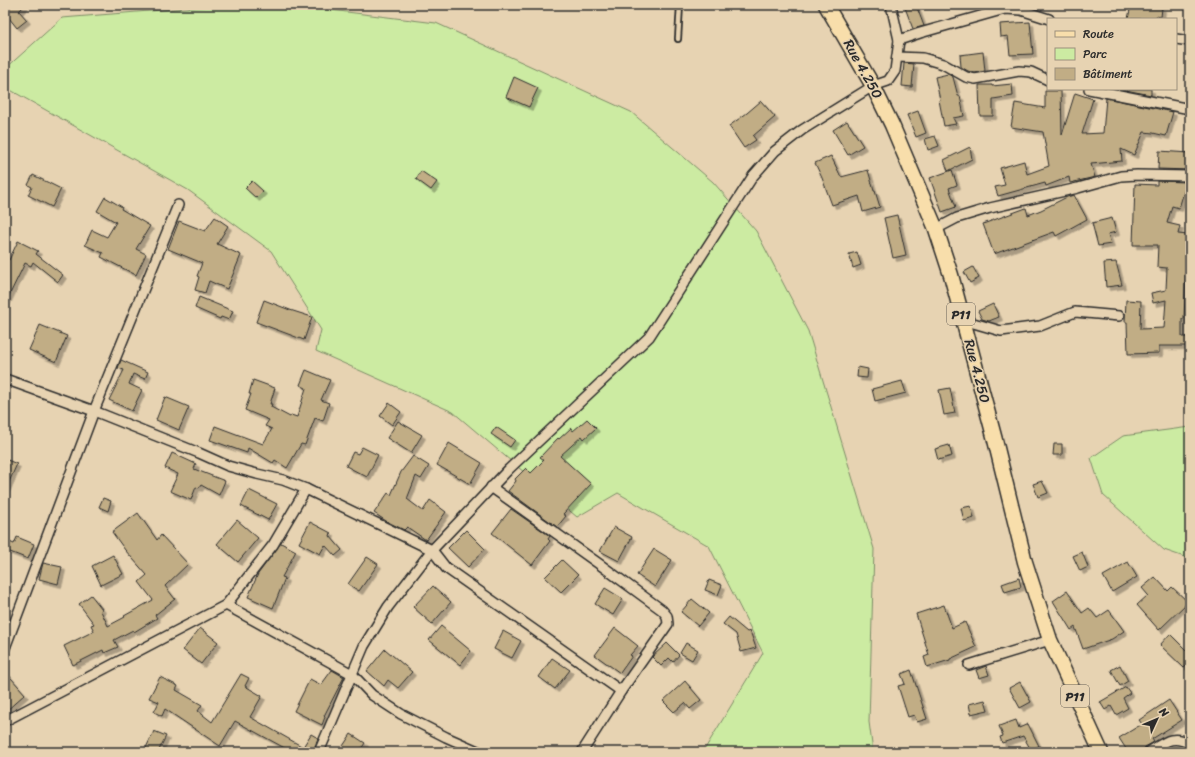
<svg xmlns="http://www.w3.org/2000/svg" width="1195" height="757" font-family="Sriracha,sans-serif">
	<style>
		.green { fill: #cceba2; stroke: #7c8b66 }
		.building { fill: #c1ad85; stroke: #2b2b2b; filter: url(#shadow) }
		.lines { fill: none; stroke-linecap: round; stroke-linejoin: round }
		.service-casing { stroke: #2b2b2b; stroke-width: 8 }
		.minor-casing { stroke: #2b2b2b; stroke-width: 12 }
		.primary-casing { stroke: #2b2b2b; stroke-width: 17 }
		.service { stroke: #e7d3b2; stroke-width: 4.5 }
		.minor { stroke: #e7d3b2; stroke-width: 9 }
		.primary { stroke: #f8deab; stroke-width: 14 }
		.labels { text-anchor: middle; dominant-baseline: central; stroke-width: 3; stroke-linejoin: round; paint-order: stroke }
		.shield { fill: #e7d3b2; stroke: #635d54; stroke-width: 1 }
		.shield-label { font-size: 13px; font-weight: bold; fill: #2b2b2b }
		.street-label { font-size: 14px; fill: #2b2b2b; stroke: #e7d3b2 }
	</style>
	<defs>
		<filter id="shadow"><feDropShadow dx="3.5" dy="3.5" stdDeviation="0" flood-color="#0004"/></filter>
	</defs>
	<rect width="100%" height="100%" fill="#e7d3b2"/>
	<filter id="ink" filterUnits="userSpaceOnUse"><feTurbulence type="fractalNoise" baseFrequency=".025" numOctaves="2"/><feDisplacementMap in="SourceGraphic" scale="8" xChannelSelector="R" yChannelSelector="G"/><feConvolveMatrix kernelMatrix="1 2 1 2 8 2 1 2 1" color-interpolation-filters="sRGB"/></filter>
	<g filter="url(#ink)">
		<g class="green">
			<polygon points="224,5 290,5 436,23 631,112 713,182 756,231 808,331 874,549 869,722 873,752 703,752 763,653 709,546 618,493 577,517 453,412 316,351 321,330 271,251 188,190 5,87 5,69 62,18"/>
			<polygon points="1190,427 1190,559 1164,550 1103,495 1091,458 1123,436"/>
		</g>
		<g class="building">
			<polygon points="8,5 25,5 19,11 27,20 17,28 5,13 5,8"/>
			<polygon points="904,5 916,5 924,26 913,29"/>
			<polygon points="1131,5 1147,5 1162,8 1161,17 1156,16 1156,19 1128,19"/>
			<polygon points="1030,22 1033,54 1010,55 1008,36 1001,37 1000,24"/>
			<polygon points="983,52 985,71 975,73 968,71 961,67 960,55"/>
			<polygon points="904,63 914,64 912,87 902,86"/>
			<polygon points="948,74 953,77 958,96 960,96 964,116 953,118 956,124 944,126 939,100 940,100 935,77"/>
			<polygon points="514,77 538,88 529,107 506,97"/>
			<polygon points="1012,84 1013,96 993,99 993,116 980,116 979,85 992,85 992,86"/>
			<polygon points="1120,89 1151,89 1151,95"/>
			<polygon points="1045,91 1061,91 1062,135 1075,93 1093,99 1082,134 1103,133 1106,98 1173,112 1166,136 1153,133 1144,132 1134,155 1121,149 1122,161 1091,164 1095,177 1070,183 1069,177 1046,186 1045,183 998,196 995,187 1005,185 1000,168 1024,161 1027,174 1049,166 1043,132 1011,127 1015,103 1045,108"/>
			<polygon points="761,101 775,117 753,136 756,140 744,148 729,126 747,113"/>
			<polygon points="918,111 926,133 916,137 907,115"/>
			<polygon points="847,121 863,146 848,155 833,130"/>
			<polygon points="935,136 939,146 928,150 925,139"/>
			<polygon points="970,147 972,159 948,171 944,160"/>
			<polygon points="1159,151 1190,153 1190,170 1158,169"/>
			<polygon points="831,156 841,177 868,170 874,191 875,191 880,207 863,212 859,196 832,205 822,178 815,163"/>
			<polygon points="952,170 957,185 949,188 956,207 942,212 930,178"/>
			<polygon points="421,171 437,182 431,190 416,179"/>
			<polygon points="33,175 61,189 52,207 28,195 32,187 28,185"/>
			<polygon points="252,181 263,191 256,198 245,188"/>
			<polygon points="1157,181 1187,182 1179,208 1172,206 1167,223 1180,226 1178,234 1188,235 1186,245 1190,246 1190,270 1186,269 1184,319 1182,319 1182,337 1190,337 1190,346 1159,346 1159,353 1128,354 1127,322 1125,322 1126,300 1141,301 1140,329 1164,328 1166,300 1153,303 1151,293 1166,290 1167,268 1157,267 1158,245 1133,245 1135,184 1157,185"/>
			<polygon points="1074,195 1087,219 1056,236 1054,232 994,254 983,224 1026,208 1028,215 1041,210 1067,197"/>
			<polygon points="105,197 122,207 121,209 150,226 136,249 146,254 136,275 101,257 103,253 85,245 92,230 107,237 116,222 97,211"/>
			<polygon points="897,215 906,255 893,258 884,218"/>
			<polygon points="215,217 228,226 217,244 241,255 227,289 209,281 205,293 195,290 199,277 197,276 202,263 168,249 179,221 205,231"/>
			<polygon points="1112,218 1116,232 1108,234 1111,244 1098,246 1092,223"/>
			<polygon points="18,241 38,251 36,254 63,275 58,282 33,262 31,266 25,263 5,304 5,258 9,260"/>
			<polygon points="857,252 861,265 853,268 849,254"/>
			<polygon points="1116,262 1122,285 1106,287 1104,263"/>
			<polygon points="973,267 979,278 970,283 964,272"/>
			<polygon points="199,297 233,311 229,320 221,317 220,319 195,308"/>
			<polygon points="264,300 290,310 312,317 304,340 256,322"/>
			<polygon points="993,304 999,317 989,321 982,319 978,311"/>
			<polygon points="40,325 67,336 56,362 29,350"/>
			<polygon points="121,360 148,372 145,379 133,374 129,384 142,390 132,411 109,400 124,370 118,368"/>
			<polygon points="858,367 868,369 867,378 857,377"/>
			<polygon points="306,370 330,380 321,400 329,403 323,421 315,418 305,445 301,444 287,468 275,460 273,463 248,448 247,453 210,440 215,426 263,444 272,429 265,426 269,420 245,410 251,394 249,394 253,380 275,388 270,404 272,404 271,407 290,417 291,415 297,417 306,388 300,385"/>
			<polygon points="902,381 906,393 875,401 872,389"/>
			<polygon points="950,388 955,413 944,415 939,390"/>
			<polygon points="165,397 189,407 179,430 156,420"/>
			<polygon points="389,403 401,412 392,425 380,416"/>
			<polygon points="587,419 596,428 584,439 582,436 560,456 591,484 563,514 566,516 557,527 508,491 516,481 515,479 526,468 531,473 544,460 540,457 558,438 559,439 571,428 573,431"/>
			<polygon points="398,421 422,435 411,453 387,438"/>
			<polygon points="496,427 515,440 510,447 491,434"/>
			<polygon points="449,443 482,463 470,484 437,465"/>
			<polygon points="1054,444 1062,444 1062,455 1053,455"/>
			<polygon points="949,445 952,456 938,460 935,449"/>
			<polygon points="362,447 378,455 367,477 346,466 353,452 358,454"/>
			<polygon points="172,453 196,464 194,469 225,481 219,495 201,485 199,488 196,487 191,500 170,491 178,474 165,468"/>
			<polygon points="413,456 429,466 421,479 416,476 407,499 423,511 430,500 446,512 426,540 407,527 404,530 386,521 374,513 388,493 391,495 401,472"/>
			<polygon points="5,459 17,464 5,491"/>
			<polygon points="1042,481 1048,493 1038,497 1033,484"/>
			<polygon points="249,490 277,504 268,520 241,506"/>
			<polygon points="103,498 111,501 108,511 99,507"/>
			<polygon points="971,506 974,518 964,521 961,508"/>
			<polygon points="511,509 550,536 548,539 550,541 532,565 492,533"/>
			<polygon points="138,513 157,540 161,535 188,564 165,586 175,599 155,615 157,618 134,632 133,630 114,640 118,647 104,653 103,650 73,665 64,646 94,631 91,625 94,624 79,604 91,595 102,609 101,611 108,626 125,617 124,616 153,600 139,582 147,575 125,550 112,532"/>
			<polygon points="237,520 258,538 238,562 217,544"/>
			<polygon points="310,522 331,533 330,536 342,550 335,556 325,545 320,554 299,543"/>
			<polygon points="614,527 632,537 619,561 600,551"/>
			<polygon points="466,530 485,549 468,567 448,548"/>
			<polygon points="17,537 34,544 28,559 5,550 5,540 14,544"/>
			<polygon points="281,543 296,551 282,577 285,578 273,608 248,597 258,574"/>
			<polygon points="654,549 672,560 655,587 637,575"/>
			<polygon points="1082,552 1088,567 1080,571 1073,556"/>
			<polygon points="113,555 123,574 101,585 92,566"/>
			<polygon points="367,557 378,564 359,591 348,584"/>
			<polygon points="562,560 578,575 561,592 545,577"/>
			<polygon points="1128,562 1137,577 1112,592 1103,576"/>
			<polygon points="43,563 62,567 58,584 39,579"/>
			<polygon points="1155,577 1168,591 1172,587 1188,602 1159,630 1137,605 1148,595 1142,588"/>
			<polygon points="1019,578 1021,587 1005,592 1002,584"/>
			<polygon points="709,580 722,585 718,595 705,590"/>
			<polygon points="433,586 451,602 432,624 413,607"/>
			<polygon points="605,588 623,599 613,615 595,604"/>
			<polygon points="1067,591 1082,613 1089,608 1097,618 1109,610 1124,631 1112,639 1083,649 1075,627 1071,630 1053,601"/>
			<polygon points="692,599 709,613 698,626 681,612"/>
			<polygon points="944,605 952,628 965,622 976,647 950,659 950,660 927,667 924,657 929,655 916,614"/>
			<polygon points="729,617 747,632 750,631 756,648 741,652 736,634 723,624"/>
			<polygon points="441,626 471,651 460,665 429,640"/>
			<polygon points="200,628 218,642 201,664 183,650"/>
			<polygon points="615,628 638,646 630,655 632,656 620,673 595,655"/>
			<polygon points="503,631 521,641 512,658 494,649"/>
			<polygon points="1170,634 1190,654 1190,662 1184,668 1160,645"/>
			<polygon points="667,643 679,655 673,662 669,658 661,666 652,657"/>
			<polygon points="686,643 698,650 692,660 680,653"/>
			<polygon points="385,649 412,672 398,688 388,680 384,686 367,671"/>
			<polygon points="552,658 570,670 555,689 539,677"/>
			<polygon points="1120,665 1128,681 1120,686 1111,670"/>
			<polygon points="986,666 989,675 979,678 976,670"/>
			<polygon points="332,670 344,677 324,716 325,717 322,725 294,711 310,679 321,685"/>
			<polygon points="911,670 927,719 917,722 914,715 908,717 898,686 905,684 901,674"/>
			<polygon points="5,671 25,694 5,712"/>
			<polygon points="241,674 249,678 245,686 262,696 250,717 303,747 311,734 318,738 313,752 292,752 235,721 220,746 165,709 162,716 154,712 159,702 149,698 160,677 178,686 176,690 202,705 198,711 212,722"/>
			<polygon points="685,681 701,700 690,709 685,703 674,712 663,701"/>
			<polygon points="1020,682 1031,702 1020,708 1009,688"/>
			<polygon points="1126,687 1130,693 1123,698 1128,708 1116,715 1111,706 1105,710 1100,702"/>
			<polygon points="985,700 988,710 971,714 969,704"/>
			<polygon points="1169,700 1182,720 1152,739 1154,742 1145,747 1143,752 1128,752 1119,738 1142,724 1139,720"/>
			<polygon points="1016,720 1019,728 1028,724 1039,746 1031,750 1023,736 1002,743 1000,737 1003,736 999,726"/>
			<polygon points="154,731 166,736 158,752 144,752"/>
			<polygon points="351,734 365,743 359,752 339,752"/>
		</g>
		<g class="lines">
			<g class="service-casing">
				<polyline id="service" points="678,39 680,5"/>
			</g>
			<g class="minor-casing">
				<g id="minor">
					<polyline points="1176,39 1190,41"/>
					<polyline points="899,40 920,33 1005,9 1021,10 1049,19"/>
					<polyline points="897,57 923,58 943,64 966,77 975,79 1019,71 1031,72 1048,80"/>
					<polyline points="1089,89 1190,109"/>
					<polyline points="936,229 957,218 990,208 1078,188 1121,176 1137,175 1190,176"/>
					<polyline points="963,320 1001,331 1040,326 1075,312 1119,316"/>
					<polyline points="5,379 94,411 199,453 228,466 257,474 283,480 306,489 432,550 446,568 621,691"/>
					<polyline points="491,487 602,566 662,610 667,616 668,624 621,691 582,752"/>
					<polyline points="226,605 273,545 306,489"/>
					<polyline points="5,648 94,411 178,205"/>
					<polyline points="969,665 1050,640"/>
					<polyline points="5,721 226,605 352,674 372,695 401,714 446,737 480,752"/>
					<polyline points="319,752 364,646 388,607 432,550 509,469 649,337 753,176 775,151 802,130 873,86 888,81 895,71 899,40 891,5"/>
					<path d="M1149,752C1165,742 1172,734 1190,744"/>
				</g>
			</g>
			<g class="primary-casing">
				<polyline id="primary" points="826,5 873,86 892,125 936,229 951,275 995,440 1025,562 1050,640 1101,752"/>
			</g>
			<use href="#service" class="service"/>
			<use href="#minor" class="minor"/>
			<use href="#primary" class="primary"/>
		</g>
	</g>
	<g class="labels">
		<g class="shield">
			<rect x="947" y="303" width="28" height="22" rx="3"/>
			<rect x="1061" y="685" width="28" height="22" rx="3"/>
		</g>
		<g class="shield-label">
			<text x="961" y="314">P11</text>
			<text x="1075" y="696">P11</text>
		</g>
		<g class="street-label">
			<text transform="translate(863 69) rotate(61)">Rue 4.250</text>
			<text transform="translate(977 371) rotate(75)">Rue 4.250</text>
		</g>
	</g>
	<rect width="1195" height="757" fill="none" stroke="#e7d3b2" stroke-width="20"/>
	<rect x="10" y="10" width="1175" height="737" fill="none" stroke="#2b2b2b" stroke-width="1.5" filter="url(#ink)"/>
	<rect x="1047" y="18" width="130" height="72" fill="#e7d3b2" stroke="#9c907c"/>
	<rect x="1055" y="31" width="20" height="6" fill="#f8deab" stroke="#9c907c"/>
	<text x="1083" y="38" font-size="12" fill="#2b2b2b">Route</text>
	<rect x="1055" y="48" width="20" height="12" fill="#cceba2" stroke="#9c907c"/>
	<text x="1083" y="58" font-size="12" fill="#2b2b2b">Parc</text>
	<rect x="1055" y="68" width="20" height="12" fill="#c1ad85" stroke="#9c907c"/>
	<text x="1083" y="78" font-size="12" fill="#2b2b2b">Bâtiment</text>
	<g transform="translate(1157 719) rotate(46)" stroke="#e7d3b2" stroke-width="3" paint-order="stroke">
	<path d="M0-3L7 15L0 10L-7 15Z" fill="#2b2b2b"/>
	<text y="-6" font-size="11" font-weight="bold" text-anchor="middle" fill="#2b2b2b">N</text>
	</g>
</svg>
